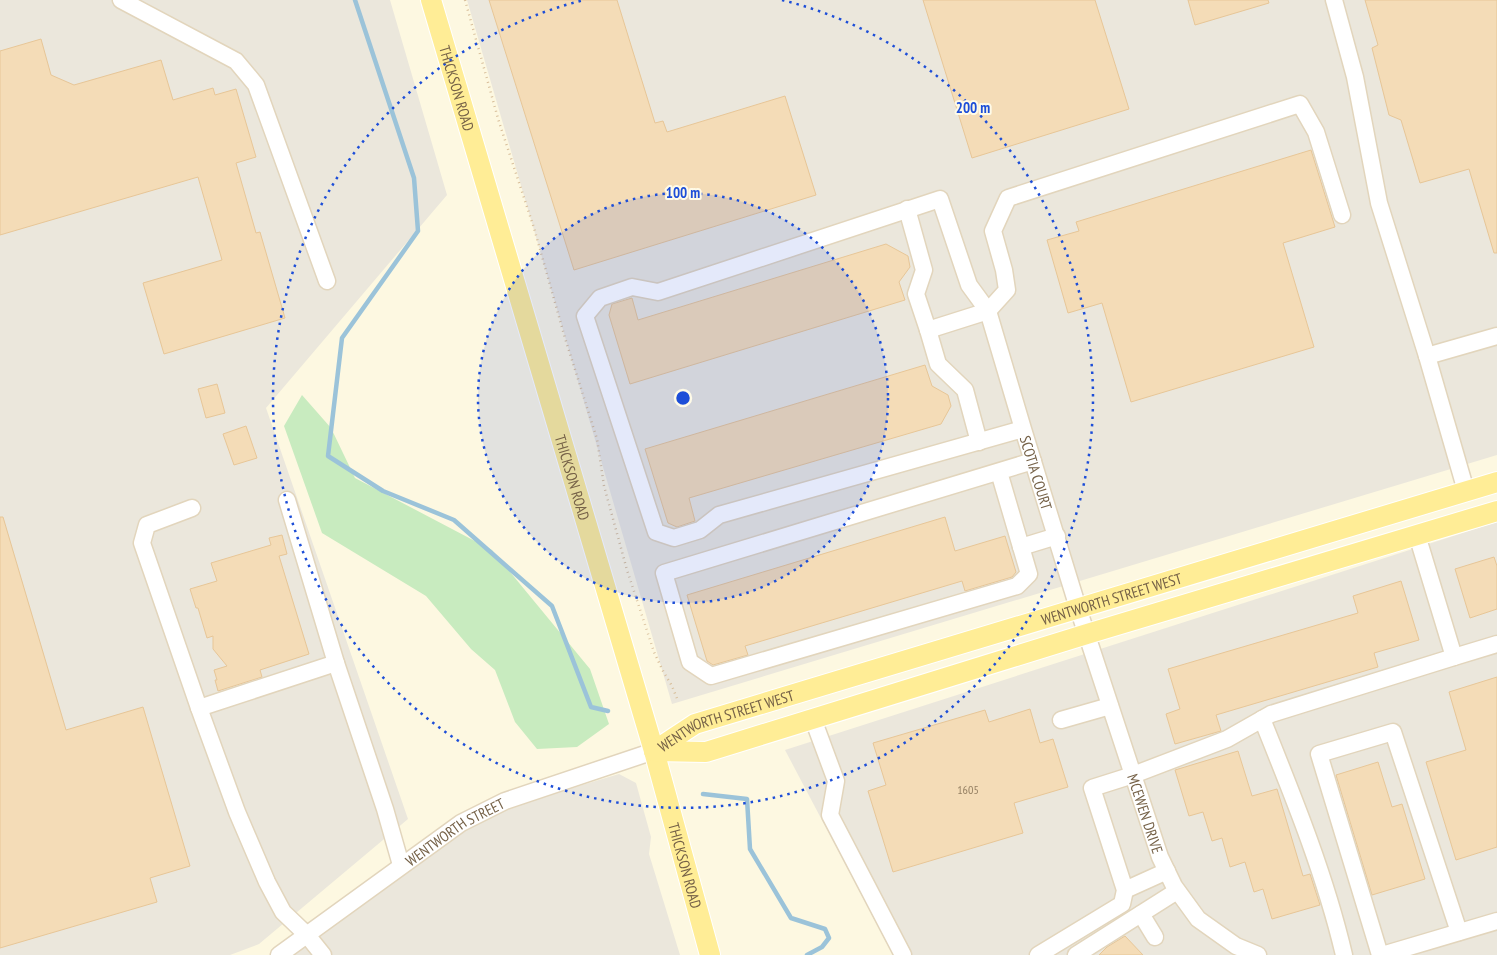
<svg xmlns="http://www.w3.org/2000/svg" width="1497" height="955" font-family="'PT Sans Narrow',sans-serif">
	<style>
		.industrial { fill: #ebe7dc }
		.green { fill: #c8ebbf }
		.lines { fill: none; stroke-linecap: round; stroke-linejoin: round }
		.stream { stroke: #9bc3d9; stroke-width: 4.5 }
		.building { fill: #f4dcb7; stroke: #e7c697 }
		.minor-casing { stroke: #e2d5bc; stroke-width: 19 }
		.major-casing { stroke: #fff; stroke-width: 22 }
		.path { stroke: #d8bf9b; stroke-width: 2.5; stroke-dasharray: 1 4; stroke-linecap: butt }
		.minor { stroke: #fff; stroke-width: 16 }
		.major { stroke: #ffed96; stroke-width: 20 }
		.ring { fill: none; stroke: #1d4ed8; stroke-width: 2.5; stroke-dasharray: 2.5 5 }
		.labels { text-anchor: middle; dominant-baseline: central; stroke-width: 4; stroke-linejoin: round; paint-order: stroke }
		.number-label { font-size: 12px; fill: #958063 }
		.street-label { font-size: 15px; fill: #756147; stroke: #fffbe8 }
		.centre { fill: #1d4ed8; stroke: #fffbe8; stroke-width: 2.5 }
		.ring-label { font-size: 15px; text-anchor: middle; font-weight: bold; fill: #1d4ed8; stroke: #fffbe8; stroke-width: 4; stroke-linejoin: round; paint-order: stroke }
	</style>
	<rect width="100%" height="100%" fill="#fdf8e1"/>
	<g class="industrial">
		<polygon points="0,0 390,0 447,195 266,408 408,819 259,944 230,955 0,955"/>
		<polygon points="467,0 1497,0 1497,455 672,704"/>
		<polygon points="1497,522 1497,955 893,955 785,750"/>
		<polygon points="619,774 636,783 651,837 649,854 680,955 286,955 475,821 552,794"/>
	</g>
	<polygon class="green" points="302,395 331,428 355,478 492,550 590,669 609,724 577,747 537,749 515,722 495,670 471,649 426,596 322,533 284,426"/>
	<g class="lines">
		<g class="stream">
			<polyline points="355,0 414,178 418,231 342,338 328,456 383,491 454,520 552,606 591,707 608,711"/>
			<polyline points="703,794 747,799 750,849 791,918 825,929 829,938 822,947 807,955"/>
		</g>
	</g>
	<g class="building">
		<polygon points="489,0 617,0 655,123 663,121 667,132 785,96 816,195 574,270"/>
		<polygon points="923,0 1095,0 1129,109 972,158"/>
		<polygon points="1188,0 1268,0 1269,3 1195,25"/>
		<polygon points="1365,0 1497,0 1497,253 1494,253 1469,169 1420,183 1401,120 1389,115 1372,48 1378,45"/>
		<polygon points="41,39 51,75 74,85 161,60 173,100 213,88 215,95 236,89 256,157 236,163 256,233 260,232 285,318 164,354 143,283 222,260 198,177 0,235 0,51"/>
		<polygon points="1311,150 1335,227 1283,243 1314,347 1131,402 1102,303 1068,313 1047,240 1079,231 1076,222"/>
		<polygon points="886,244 908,256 910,267 899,282 905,300 630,384 609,315 612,304 632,298 638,320"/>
		<polygon points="925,365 932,386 948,395 951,406 941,424 689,498 695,521 677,527 668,523 645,449"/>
		<polygon points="217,384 225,413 206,418 198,389"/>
		<polygon points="246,426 257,458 234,465 223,434"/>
		<polygon points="0,517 3,517 66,730 143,707 190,866 150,878 157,902 0,948"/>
		<polygon points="945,517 955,551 1005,536 1016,572 1012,577 965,591 962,581 745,646 748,655 713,665 707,661 687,595"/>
		<polygon points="282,535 287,554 279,556 309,654 260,670 262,677 218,691 215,680 217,680 214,670 227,666 213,649 213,636 207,638 198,608 196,608 190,589 217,581 211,563 271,545 269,538"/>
		<polygon points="1494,557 1497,566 1497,609 1470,618 1455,569"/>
		<polygon points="1401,581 1419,640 1374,653 1378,667 1216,715 1221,731 1175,744 1166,714 1180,709 1168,669 1358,613 1353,596"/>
		<polygon points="1497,677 1497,847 1456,860 1426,762 1466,750 1449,692"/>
		<polygon points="1030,709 1040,743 1053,739 1068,787 1014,803 1023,833 893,872 868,791 886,785 873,743 985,710 989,722"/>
		<polygon points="1238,751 1252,796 1277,789 1303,876 1310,874 1320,905 1272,919 1263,889 1254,892 1245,862 1230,867 1222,838 1212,841 1203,812 1189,816 1175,770"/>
		<polygon points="1378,762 1392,807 1402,804 1425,879 1372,895 1336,775"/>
		<polygon points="1125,936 1143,955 1099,955 1107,947"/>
	</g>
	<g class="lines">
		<g class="minor-casing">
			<g id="minor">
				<polyline points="121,0 236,61 256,85 327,281"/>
				<polyline points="1334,0 1355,77 1379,203 1427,356 1466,491"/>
				<polyline points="907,209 924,270 916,294 928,330"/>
				<polyline points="1427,356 1497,336"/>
				<path id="s1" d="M1023,429L719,515L700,530L674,538L656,532L585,316L600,298L632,287L658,292L940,199L969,285L988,311L1023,429L1078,608L1160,857L1174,886L1198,919L1236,946L1258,955"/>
				<polyline points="979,442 965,390 938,364 928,330 988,311 1007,290 1004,270 993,231 1008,198 1300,104 1316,132 1342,215"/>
				<polyline points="999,472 1029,574 1017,586 711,676 690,662 664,573 1033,461"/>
				<polyline points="192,508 147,525 142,543 199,708 336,663 287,500"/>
				<polyline points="1021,547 1057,536"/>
				<polyline points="1454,657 1497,644"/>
				<polyline points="336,663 385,809 401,865"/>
				<polyline points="199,708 237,812 267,882 283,912 307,935 323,955"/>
				<polyline points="813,719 836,781 830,815 903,955"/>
				<path d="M1262,719C1293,796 1325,874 1344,955"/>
				<polyline points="1061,720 1110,706"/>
				<polyline points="1125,890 1167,871"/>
				<polyline points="1141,914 1155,937"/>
				<path id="s2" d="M279,955L461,823L505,801L654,751"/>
				<polyline points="1038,955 1122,904 1125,890 1092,788 1133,775 1227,739 1271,714 1454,657 1417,535"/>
				<polyline points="1076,955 1177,891"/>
				<polyline points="1380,955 1319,754 1393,732 1459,932"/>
				<polyline points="1382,955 1497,921"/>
			</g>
		</g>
		<g class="major-casing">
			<g id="major">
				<path id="s3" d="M431,0L654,751L710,955"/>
				<path id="s4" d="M654,751L695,724L1497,482"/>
				<polyline points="654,751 706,752 1087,634 1497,511"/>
			</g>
		</g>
		<polyline class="path" points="465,0 499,122 534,228 565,338 597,439 604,486 627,570 654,652 663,671 672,686 678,701"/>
		<use href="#minor" class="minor"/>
		<use href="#major" class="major"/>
	</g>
	<circle cx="683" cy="398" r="205" fill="#1d4ed8" fill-opacity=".12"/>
	<g class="ring">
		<circle cx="683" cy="398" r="205"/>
		<path d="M782 0A410 410 0 1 1 584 0"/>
	</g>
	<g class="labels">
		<g class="number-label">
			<text x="968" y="789">1605</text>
		</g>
		<g class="street-label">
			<text stroke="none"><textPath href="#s3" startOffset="92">THICKSON ROAD</textPath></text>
			<text stroke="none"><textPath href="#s1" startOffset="1286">SCOTIA COURT</textPath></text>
			<text stroke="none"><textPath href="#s3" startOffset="498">THICKSON ROAD</textPath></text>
			<text stroke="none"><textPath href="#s4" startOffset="484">WENTWORTH STREET WEST</textPath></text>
			<text stroke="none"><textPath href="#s4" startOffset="79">WENTWORTH STREET WEST</textPath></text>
			<text stroke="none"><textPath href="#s1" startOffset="1644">MCEWEN DRIVE</textPath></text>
			<text stroke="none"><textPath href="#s2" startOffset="215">WENTWORTH STREET</textPath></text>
			<text stroke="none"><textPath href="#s3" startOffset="902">THICKSON ROAD</textPath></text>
		</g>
	</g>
	<circle cx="683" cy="398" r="8" class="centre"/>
	<g class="ring-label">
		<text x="973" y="113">200 m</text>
		<text x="683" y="198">100 m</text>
	</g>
</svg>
